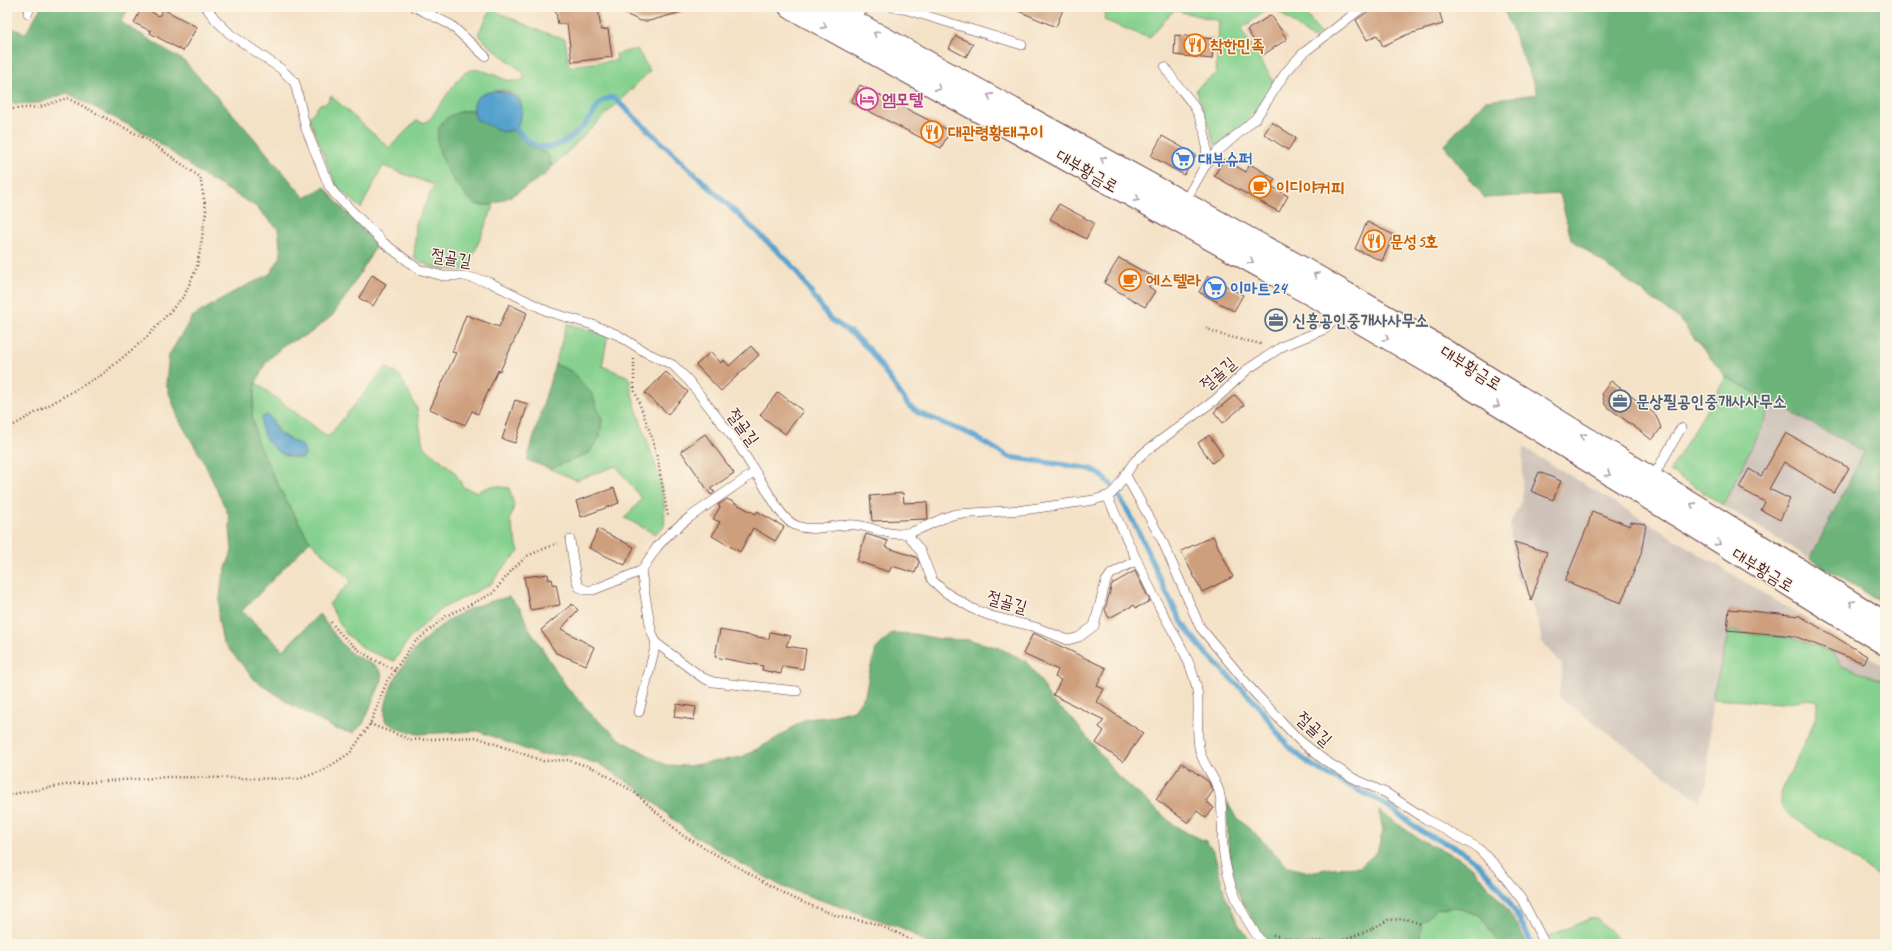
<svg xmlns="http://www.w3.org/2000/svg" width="1892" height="951" font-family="Caveat,'Poor Story',sans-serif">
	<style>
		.industrial { fill: #cec2b9 }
		.green { fill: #86d18f; stroke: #68785d; fill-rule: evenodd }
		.forest { fill: #6cb37a; stroke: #5b6952 }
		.water { fill: #57a2cf; stroke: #50607d }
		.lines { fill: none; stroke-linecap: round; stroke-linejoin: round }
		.stream { stroke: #57a2cf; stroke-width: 5.5 }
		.building { fill: #ce9f7d }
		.lane-casing { stroke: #643c42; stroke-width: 10 }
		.secondary-casing { stroke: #643c42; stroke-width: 24 }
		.path { stroke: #643c42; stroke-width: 2.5; stroke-dasharray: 1 3; stroke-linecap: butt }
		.lane { stroke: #fff; stroke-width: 9 }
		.secondary { stroke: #fff; stroke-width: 22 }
		.oneway { stroke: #ae9aa0 }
		.labels { text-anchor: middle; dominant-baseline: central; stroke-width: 3; stroke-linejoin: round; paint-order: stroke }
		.food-label { font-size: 17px; font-weight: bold; fill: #c56008; stroke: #fcf5e5; text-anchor: start }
		.hotel-label { font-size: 17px; font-weight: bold; fill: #b23c85; stroke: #fcf5e5; text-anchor: start }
		.shop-label { font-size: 17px; font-weight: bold; fill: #366cbe; stroke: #fcf5e5; text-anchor: start }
		.street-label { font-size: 17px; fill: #4a1f2b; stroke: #fcf5e5 }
		.service-label { font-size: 17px; font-weight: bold; fill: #4e5e75; stroke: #fcf5e5; text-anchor: start }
	</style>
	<rect width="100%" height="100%" fill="#fcf5e5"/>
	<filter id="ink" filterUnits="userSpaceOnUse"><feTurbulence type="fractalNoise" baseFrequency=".025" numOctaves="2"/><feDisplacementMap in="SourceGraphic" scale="8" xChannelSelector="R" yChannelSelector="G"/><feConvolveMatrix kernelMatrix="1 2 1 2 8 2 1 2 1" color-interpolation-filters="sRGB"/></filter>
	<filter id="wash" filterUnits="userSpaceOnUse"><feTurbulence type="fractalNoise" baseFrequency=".012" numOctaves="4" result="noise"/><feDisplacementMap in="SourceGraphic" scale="16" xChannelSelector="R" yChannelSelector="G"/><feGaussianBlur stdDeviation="0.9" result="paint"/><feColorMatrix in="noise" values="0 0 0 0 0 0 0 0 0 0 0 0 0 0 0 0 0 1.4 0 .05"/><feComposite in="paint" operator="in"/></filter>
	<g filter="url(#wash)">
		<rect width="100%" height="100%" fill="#f4e2c7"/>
		<g class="industrial">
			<polygon points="1773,403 1864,453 1810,559 1723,505"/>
			<polygon points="1523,447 1885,667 1885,681 1729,631 1712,699 1707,783 1700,801 1559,697 1562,665 1542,642 1538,621 1528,596 1515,576 1510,524 1522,499"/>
		</g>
		<g class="green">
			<path d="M1106,7H1271L1241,29L1274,82C1264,98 1236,143 1215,145L1196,89L1216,73L1219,21L1174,10L1149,38L1104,20Z"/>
			<polygon points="1273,7 1301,7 1320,33 1313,39"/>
			<path d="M491,9L535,29L565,39L569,66L617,60L616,54L637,49L650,71L551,168C551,151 545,154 532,147C525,143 519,136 513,130L516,129C526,110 524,88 496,91C490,91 482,97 476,100L473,110L461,111L449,173L468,198L479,205H494L467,270C447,270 431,270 414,258L416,224L434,185L383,166L361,208L336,186L309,118L320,104L327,103L331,96L389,148L416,121L424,123L430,119C437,110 458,76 466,72C485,62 506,89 524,79L523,72L488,45L478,34Z"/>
			<path d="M567,324L608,335L602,366L629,377C635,424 670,479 664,526L655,534L625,518L642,499L616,466L576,480L550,469L589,453L600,436L602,419L573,372L555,364Z"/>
			<path d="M386,367L400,376L417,409L423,446L454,471L463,487L476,492L492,486L509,488L514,505L510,520L519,552L502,569L491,584L441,609L409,639L394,661L366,650L346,634L329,604L351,581L310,541L287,503L257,442L252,415L256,383L328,437ZM272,419C278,437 288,437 303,446L294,458L281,454L272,446Z"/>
			<polygon points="1726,377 1773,403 1723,505 1670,471"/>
			<path d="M1729,631L1794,638L1834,653L1841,666L1885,681V752L1883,764L1885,770V881L1787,813C1780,806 1779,801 1781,792L1815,720L1818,701L1808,699L1781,703L1712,699Z"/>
			<polygon points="1456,907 1481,916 1497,939 1497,944 1420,944 1421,924 1436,909"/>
			<polygon points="1597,918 1622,944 1553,944 1549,936 1589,919"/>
		</g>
		<g class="forest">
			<polygon points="41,7 129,7 121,22 184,61 240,122 305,198 325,187 334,199 377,245 348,293 332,316 309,334 285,344 266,362 256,383 252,415 257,442 287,503 310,541 242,611 283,650 319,614 341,643 352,654 376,666 381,672 382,680 363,724 353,733 335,729 292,705 254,679 223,642 218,617 222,580 232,551 229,516 204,462 179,420 166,384 169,355 192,317 232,293 270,274 281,256 278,229 255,206 203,175 148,135 67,93 39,103 12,104 7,98 7,27 26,33"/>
			<polygon points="1478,7 1885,7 1885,604 1810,559 1864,452 1726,377 1678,318 1571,239 1560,194 1485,198 1444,145 1486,100 1538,94 1504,10 1491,10"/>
			<path d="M473,110L476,119L503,132L513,130C519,136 525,143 532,147C545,154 551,151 551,168L545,175C529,184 498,208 480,205C469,204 462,190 456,183C435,153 422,114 473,110Z"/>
			<polygon points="555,364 573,372 592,394 602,419 600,436 589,453 550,469 527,460"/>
			<path d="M509,597L520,608L529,628L566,686L593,716L621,740L666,765L688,766L742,757L772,741L806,719L827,717L854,710L865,695L870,670L876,649L892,633L914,634L940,639L970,640L999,648L1026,661L1042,683L1050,700L1071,717L1117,775L1174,825L1191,835L1206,841L1214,852L1225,895L1239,925L1253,944H927L905,929L783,887L728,856L688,832L637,788L601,765L567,754L540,755L478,731L418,734L401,730L385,721C381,684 419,639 449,620C466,608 489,601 509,597Z"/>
			<path d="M1227,801L1235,816L1263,841L1288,867L1309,872L1332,868L1360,867L1377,852L1383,831L1379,811L1419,839L1457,857L1473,868L1503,904L1517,924L1527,944H1497L1496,939L1481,916L1456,907L1436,909L1421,924L1420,944H1269C1258,927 1245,911 1238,892C1226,863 1228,831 1227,801Z"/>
		</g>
		<g class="water">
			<path d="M495,91C522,93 528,105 516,129L503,132L476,119C469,101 478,93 495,91Z"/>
			<path d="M268,415C274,421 274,429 280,434C286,439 296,442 303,446L305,455L303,458C282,459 257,441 262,417Z"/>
		</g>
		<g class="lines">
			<g class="stream">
				<path d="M516,129C521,134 528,143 535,145C555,153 576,136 588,121C596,111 598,97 614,98L792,265L829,318L854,335L869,349L909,406L919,413L970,434L1009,457L1091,469L1101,475L1111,485"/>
				<path d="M1118,495C1144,534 1157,581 1182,622C1202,654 1230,676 1256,703C1268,717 1276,733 1288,746C1315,772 1347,784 1380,801C1396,810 1410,824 1426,834C1438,841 1452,844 1463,852C1494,873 1516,910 1532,944"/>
			</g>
		</g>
		<g id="blocks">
			<g class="building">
				<polygon points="142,7 159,16 163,9 197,27 183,51 150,33 151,31 134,23"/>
				<polygon points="555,7 598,7 601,30 608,29 612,57 572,62 567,24 558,24"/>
				<polygon points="609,7 685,7 685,11 649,21 641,21"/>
				<polygon points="1009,7 1064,7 1056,27"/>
				<polygon points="1375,7 1438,7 1443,24 1406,35 1383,46 1377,35 1367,40 1356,20"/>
				<polygon points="1271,15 1287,39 1263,55 1247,30"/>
				<polygon points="1175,35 1214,39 1212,59 1174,55"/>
				<polygon points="956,36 973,44 966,57 949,48"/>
				<polygon points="860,85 950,131 941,148 851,102"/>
				<polygon points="1272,122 1296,138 1288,150 1264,134"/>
				<polygon points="1162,136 1196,155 1184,175 1151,156"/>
				<polygon points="1224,159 1246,172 1250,164 1275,179 1271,186 1288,196 1279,212 1214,176"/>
				<polygon points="1059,204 1094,223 1086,239 1050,219"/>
				<polygon points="1367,222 1394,235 1382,261 1355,249"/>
				<polygon points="1119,258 1155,278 1149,287 1155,291 1145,307 1104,283"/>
				<polygon points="372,275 386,284 373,306 359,298"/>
				<polygon points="1208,276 1243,295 1234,311 1199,292"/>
				<polygon points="509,304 527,313 500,371 498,370 478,414 472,411 465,425 430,409 456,353 452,352 466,315 499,327"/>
				<polygon points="751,346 759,355 721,391 696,365 711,352 721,363 724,360 729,366"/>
				<polygon points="666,372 688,392 668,414 645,393"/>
				<polygon points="1611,381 1656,415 1661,428 1652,440 1605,405 1602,393"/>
				<polygon points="778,392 803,411 785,434 760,415"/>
				<polygon points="1235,395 1244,405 1223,423 1214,412"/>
				<polygon points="515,400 528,404 515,443 502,439"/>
				<polygon points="1786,433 1849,468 1834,493 1784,462 1769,489 1790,499 1780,520 1761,510 1765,502 1739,488 1749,469 1761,476"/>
				<polygon points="705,434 734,473 710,489 715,492 711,495 681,451"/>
				<polygon points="1209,435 1223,455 1212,463 1198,443"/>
				<polygon points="1539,472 1561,481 1553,500 1531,491"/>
				<polygon points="614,488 619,503 581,517 576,501"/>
				<polygon points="903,493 904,503 927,502 928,519 872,521 870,496"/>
				<polygon points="727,499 756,514 757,511 784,527 775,541 753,528 740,552 712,536 720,522 713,519 720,507 718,505"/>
				<polygon points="1592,511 1630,526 1631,522 1646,524 1641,554 1621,603 1565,581 1588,525"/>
				<polygon points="598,529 634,547 625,565 589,548"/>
				<polygon points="866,534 888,541 885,547 916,557 919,562 915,573 892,566 889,572 857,561"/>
				<polygon points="1213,536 1233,577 1202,592 1181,551"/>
				<polygon points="1514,542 1547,552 1531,601"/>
				<polygon points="1135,571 1150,601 1136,608 1134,605 1109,618 1105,610 1112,584"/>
				<polygon points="548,574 549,580 552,579 553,585 556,584 560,605 530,610 524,577"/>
				<polygon points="572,604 578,610 561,629 594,647 586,665 556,653 541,630"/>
				<polygon points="1729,609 1800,616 1867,656 1863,663 1794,636 1727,630"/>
				<polygon points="720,630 769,639 770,632 791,636 786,646 806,649 803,669 782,666 781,674 762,670 763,666 715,657"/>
				<polygon points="1033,633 1106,668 1097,686 1104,689 1097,702 1143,733 1123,762 1096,743 1104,731 1099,727 1104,720 1053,695 1061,680 1055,677 1058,670 1023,654"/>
				<polygon points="677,704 696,707 694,720 674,717"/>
				<polygon points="1182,763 1209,782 1211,788 1213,791 1206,801 1214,808 1206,818 1197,811 1188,823 1156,799"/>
			</g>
		</g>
	</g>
	<g filter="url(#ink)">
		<use href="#blocks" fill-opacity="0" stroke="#643c42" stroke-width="1"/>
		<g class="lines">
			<g class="lane-casing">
				<g id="lane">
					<path d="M206,7L215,19L230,34L281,69L295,83L306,129L329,186L335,194L384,243L418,269L443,276H464L489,282L549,312L593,325L618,335L645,352L673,365L689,381L738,444L779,510C784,517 789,523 797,526C816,533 836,523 856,525C873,527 890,537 907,533C924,530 938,518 956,514L1023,510L1094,500L1110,495L1116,489L1134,462L1146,451L1215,400L1248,369L1283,346L1325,329L1341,310"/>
					<polyline points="415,7 451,25 485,56"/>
					<polyline points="892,7 901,8 1022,45"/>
					<polyline points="28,13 30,7"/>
					<polyline points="855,22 861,11 867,7"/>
					<path d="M1165,67C1172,80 1182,90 1191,102C1204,120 1208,142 1206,164"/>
					<polyline points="1184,203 1206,164 1217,152 1256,118 1286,72 1302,54 1363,7"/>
					<polyline points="755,472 690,517 669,534 657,547 641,571 651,630 656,643 703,678 713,682 797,691"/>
					<polyline points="1125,474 1162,540 1200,627 1253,691 1299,740 1324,760 1353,778 1386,793 1426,819 1478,848 1497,867 1522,900 1545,944"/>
					<polyline points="1652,479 1681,428"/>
					<path d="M1107,496C1124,533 1141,571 1160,608C1172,631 1187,653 1194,678C1202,700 1195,724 1199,747C1201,763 1214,775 1219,791C1224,809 1221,829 1223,848C1227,885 1241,914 1263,944"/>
					<polyline points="907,533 921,552 932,580 945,592 973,609 991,616 1035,627 1068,640 1079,637 1094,626 1106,581 1111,574 1137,560"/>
					<polyline points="570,540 576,579 579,587 586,590 593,590 641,571"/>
					<polyline points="639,712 656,643"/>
				</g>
			</g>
			<g class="secondary-casing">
				<g id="secondary">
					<polyline points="790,7 1341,311 1432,364 1885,644"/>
					<polyline points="827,7 1295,264 1439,347 1885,623"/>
				</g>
			</g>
			<g class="path">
				<polyline points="7,104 12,109 40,107 67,98 146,139 200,177 206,210 202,238 197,267 184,296 147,337 103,374 7,429"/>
				<polyline points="1206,328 1222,335 1261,344"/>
				<polyline points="634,359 634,389 652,437 658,461 668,517"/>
				<path d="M331,622C351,648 366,656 395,670"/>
				<polyline points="370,724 411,740 476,737 543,761 568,760 596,769 634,792 682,835 792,898 840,917 873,923 902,935 915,944"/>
				<polyline points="7,795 77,783 168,777 299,779 324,770 350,753 370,724 387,681 413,644 446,616 492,594 513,569 527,556 558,543"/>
				<polyline points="1273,935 1306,942 1341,941 1370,930 1388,920 1406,919 1421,924"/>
			</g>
			<use href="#lane" class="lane"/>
			<use href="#secondary" class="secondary"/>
		</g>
		<defs><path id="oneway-chevron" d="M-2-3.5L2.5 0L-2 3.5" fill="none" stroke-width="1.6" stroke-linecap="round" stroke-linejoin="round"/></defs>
		<g class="oneway">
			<use href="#oneway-chevron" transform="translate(824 26) rotate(29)"/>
			<use href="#oneway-chevron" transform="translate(876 34) rotate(-151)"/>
			<use href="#oneway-chevron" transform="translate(938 88) rotate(29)"/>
			<use href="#oneway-chevron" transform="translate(990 96) rotate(-152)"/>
			<use href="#oneway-chevron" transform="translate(1103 159) rotate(-151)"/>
			<use href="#oneway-chevron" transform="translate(1137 199) rotate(29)"/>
			<use href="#oneway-chevron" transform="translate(1251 261) rotate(28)"/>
			<use href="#oneway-chevron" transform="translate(1316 275) rotate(-150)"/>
			<use href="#oneway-chevron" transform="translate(1386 338) rotate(31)"/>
			<use href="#oneway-chevron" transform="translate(1497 405) rotate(32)"/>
			<use href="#oneway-chevron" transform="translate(1583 436) rotate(-148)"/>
			<use href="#oneway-chevron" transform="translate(1608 474) rotate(32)"/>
			<use href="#oneway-chevron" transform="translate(1693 505) rotate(-148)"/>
			<use href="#oneway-chevron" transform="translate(1718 543) rotate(31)"/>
			<use href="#oneway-chevron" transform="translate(1852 603) rotate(-149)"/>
		</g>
	</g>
	<defs>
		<g id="restaurant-ring" transform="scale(1.15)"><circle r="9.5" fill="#fcf5e5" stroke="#e8710a" stroke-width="1.5"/><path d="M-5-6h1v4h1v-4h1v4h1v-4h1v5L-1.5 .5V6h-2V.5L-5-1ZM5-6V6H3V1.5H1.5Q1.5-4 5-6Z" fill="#e8710a"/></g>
		<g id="hotel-ring" transform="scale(1.15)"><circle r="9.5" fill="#fcf5e5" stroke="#d1479c" stroke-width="1.5"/><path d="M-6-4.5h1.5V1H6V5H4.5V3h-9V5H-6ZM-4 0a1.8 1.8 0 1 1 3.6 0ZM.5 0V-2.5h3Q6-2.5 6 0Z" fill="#d1479c"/></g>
		<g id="supermarket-ring" transform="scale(1.15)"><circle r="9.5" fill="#fcf5e5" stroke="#3f7fe0" stroke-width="1.5"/><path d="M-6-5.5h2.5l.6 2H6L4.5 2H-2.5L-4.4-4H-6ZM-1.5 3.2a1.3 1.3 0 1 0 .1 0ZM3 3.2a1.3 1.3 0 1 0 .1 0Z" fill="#3f7fe0"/></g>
		<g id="cafe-ring" transform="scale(1.15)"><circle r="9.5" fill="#fcf5e5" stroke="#e8710a" stroke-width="1.5"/><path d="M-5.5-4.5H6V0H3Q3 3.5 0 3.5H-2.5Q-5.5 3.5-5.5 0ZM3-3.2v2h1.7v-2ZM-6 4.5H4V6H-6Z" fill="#e8710a"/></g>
		<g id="office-ring" transform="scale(1.15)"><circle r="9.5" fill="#fcf5e5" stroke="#5c6f8a" stroke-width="1.5"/><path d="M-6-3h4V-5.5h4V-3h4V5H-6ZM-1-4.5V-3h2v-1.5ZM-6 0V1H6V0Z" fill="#5c6f8a"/></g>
	</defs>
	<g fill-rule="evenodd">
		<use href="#restaurant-ring" x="1195" y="45"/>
		<use href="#hotel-ring" x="867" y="99"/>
		<use href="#restaurant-ring" x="932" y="132"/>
		<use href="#supermarket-ring" x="1183" y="159"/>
		<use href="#cafe-ring" x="1260" y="187"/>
		<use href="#restaurant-ring" x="1374" y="241"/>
		<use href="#cafe-ring" x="1130" y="280"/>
		<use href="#supermarket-ring" x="1215" y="288"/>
		<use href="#office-ring" x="1276" y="320"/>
		<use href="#office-ring" x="1620" y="401"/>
	</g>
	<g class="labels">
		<g class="food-label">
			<text x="1210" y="45">착한민족</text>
			<text x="948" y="132">대관령황태구이</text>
			<text x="1276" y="187">이디야커피</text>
			<text x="1390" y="241">문성5호</text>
			<text x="1146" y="280">에스텔라</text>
		</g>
		<g class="hotel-label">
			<text x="882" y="99">엠모텔</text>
		</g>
		<g class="shop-label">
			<text x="1198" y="159">대부슈퍼</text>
			<text x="1230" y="288">이마트24</text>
		</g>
		<g class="street-label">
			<text transform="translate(1087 171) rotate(30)">대부황금로</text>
			<text transform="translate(451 258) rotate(9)">절골길</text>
			<text transform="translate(1471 368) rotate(32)">대부황금로</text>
			<text transform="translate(1218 374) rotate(-42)">절골길</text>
			<text transform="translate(743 427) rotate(54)">절골길</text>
			<text transform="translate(1763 570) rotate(31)">대부황금로</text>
			<text transform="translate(1007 602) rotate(16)">절골길</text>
			<text transform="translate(1314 729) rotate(42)">절골길</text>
		</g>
		<g class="service-label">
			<text x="1292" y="320">신흥공인중개사사무소</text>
			<text x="1636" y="401">문상필공인중개사사무소</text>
		</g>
	</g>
	<rect width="1892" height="951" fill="none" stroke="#fcf5e5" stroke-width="24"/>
</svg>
